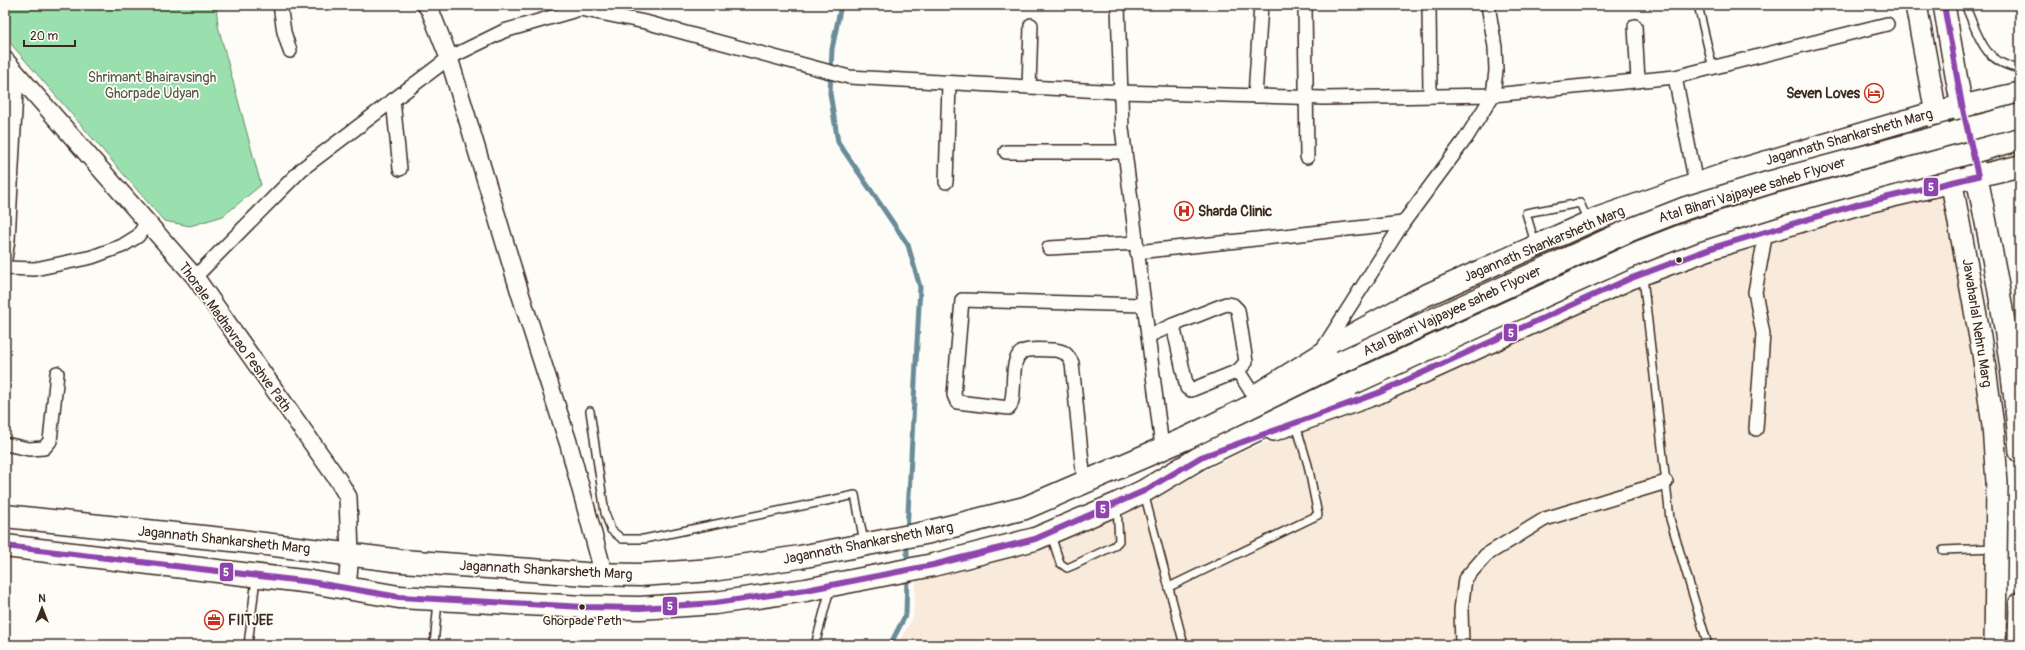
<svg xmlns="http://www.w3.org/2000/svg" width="2025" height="650" font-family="Pangolin,sans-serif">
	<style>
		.built { fill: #f8ebdc }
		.green { fill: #9ae0ae; stroke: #6a8566 }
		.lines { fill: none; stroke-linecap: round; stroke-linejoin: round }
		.stream { stroke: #6a8c99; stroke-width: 5 }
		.service-casing { stroke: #3b2a1e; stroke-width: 10 }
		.minor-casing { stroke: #3b2a1e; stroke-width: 16 }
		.tertiary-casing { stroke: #3b2a1e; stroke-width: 20 }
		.primary-casing { stroke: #3b2a1e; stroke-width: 24 }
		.trunk-casing { stroke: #3b2a1e; stroke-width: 25 }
		.service { stroke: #fdfcf7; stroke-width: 7 }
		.minor { stroke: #fdfcf7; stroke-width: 13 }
		.tertiary { stroke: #fdfcf7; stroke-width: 17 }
		.primary { stroke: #fdfcf7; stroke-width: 21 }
		.trunk { stroke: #fdfcf7; stroke-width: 22 }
		.trunk-bridge-casing { stroke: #3b2a1e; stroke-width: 25; stroke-linecap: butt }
		.trunk-bridge { stroke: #fdfcf7; stroke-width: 22 }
		.bus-1-casing { stroke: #fdfcf7; stroke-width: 9 }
		.bus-1 { stroke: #8e44ad; stroke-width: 6 }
		.bus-dot { fill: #3b2a1e; stroke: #fdfcf7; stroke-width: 1.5 }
		.labels { text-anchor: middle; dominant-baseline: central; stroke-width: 3.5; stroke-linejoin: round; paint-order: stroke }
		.bus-label { font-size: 13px; fill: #3b2a1e; stroke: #fdfcf7 }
		.park-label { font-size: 14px; fill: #535842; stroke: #fdfcf7 }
		.poi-label { font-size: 14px; font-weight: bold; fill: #3b2a1e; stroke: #fdfcf7; text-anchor: start }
		.street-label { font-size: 14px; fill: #3b2a1e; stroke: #fdfcf7 }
		.line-badge { stroke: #fdfcf7; stroke-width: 1.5 }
		.badge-label { font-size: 11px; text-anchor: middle; font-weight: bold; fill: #fff }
	</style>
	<rect width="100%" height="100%" fill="#fdfcf7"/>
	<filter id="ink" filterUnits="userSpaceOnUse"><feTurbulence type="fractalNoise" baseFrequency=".025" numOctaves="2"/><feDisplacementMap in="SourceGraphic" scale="8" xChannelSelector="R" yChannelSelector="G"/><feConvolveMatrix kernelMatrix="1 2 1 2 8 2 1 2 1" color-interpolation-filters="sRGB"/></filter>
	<g filter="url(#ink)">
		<polygon class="built" points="1955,191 1982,424 1986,645 897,645 913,617 916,580 1049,546 1112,518 1244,451 1486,355 1631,289 1806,227"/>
		<polygon class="green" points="5,5 216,5 218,26 261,185 223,216 190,226 164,221 5,37"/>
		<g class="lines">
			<g class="stream">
				<polyline points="841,5 832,49 830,93 838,142 908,245 920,287 907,532"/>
				<polyline points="907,566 907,542"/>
				<polyline points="890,645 906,614 907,576"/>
			</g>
			<g class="service-casing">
				<g id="service">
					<polyline points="1698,5 1713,69"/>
					<path d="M1965,5C1979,36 1982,62 2020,69"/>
					<polyline points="1535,243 1526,213 1580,203 1588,221"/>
					<polyline points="1643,277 1670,519 1708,645"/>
					<polyline points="590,411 605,513 611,530 622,539 644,539 855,495 864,542"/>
					<polyline points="1144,493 1184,645"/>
					<polyline points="1051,535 1060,563 1067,568 1074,565 1114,546 1119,541 1117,506"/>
					<polyline points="1943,550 1995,548"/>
					<polyline points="1169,587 1318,515 1308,465 1296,425"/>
					<polyline points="248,645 256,578"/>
					<polyline points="434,645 438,601"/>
					<polyline points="815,645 830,589"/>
				</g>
			</g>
			<g class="minor-casing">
				<g id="minor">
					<polyline points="280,5 284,32 290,51"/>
					<polyline points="1118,5 1122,128 1162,447"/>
					<polyline points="1305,5 1307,157"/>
					<polyline points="1429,5 1430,96"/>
					<polyline points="1635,26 1638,81"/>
					<polyline points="1675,77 1696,184 1711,232"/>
					<polyline points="1029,87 1031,25"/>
					<polyline points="1255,96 1261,5"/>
					<polyline points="393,100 400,169"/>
					<polyline points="1006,152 1125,152"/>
					<polyline points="946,182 949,83"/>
					<polyline points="1049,248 1136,243"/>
					<polyline points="1137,252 1403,223"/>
					<polyline points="5,259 8,240 17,74"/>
					<polyline points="5,268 35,269 92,257 122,246 138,236 147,222"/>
					<polyline points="195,277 302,169 449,58 504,31 580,9 645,22 849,77 1120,92 1324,98 1493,95 1675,77 1887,24"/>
					<polyline points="1173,325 1226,304 1233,305 1238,310 1246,362 1238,371 1254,396"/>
					<polyline points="1148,336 1173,325 1187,388 1191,390 1238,371"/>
					<polyline points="1322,350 1403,223 1466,138 1493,95 1496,71 1495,47 1488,5"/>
					<polyline points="1756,429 1763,334 1755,292 1766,232"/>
					<polyline points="5,444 29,449 44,448 50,441 57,373"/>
					<path d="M1084,482L1072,363C1067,354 1065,351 1054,350C1046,350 1037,349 1029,350C1005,352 1019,393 1009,408L957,402L954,395L962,300L1143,305"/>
					<polyline points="1462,645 1461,610 1465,579 1486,555 1545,519 1666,482"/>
				</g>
			</g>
			<g class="tertiary-casing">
				<g id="tertiary">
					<polyline points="426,5 430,10 449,58 520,293 569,445 604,575"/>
					<polyline points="5,60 195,277 338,480 348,497 350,554 347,588"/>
				</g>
			</g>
			<g class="primary-casing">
				<g id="primary">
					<polyline points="1916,5 1938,124"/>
					<path d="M1944,5C1950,39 1955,73 1962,106C1986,220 2011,336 2020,452"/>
					<polyline points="1949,168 1983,354 1993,426 1997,483 1995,645"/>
					<polyline points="1256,395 1357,332 1422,297 1598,218 1728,173 1935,112 2020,93"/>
					<polyline points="1274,430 1378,393 1629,279 1715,247 1859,204 2020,166"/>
					<polyline points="2019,645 2020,603"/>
				</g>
			</g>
			<g class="trunk-casing">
				<g id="trunk">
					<polyline points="5,516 241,541 402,561 586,574 640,575 712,570 800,557 925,533 1025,508 1189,437 1341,362"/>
					<polyline points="5,546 311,582 399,597 584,607 640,608 715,603 806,590 933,565 1035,539 1117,504 1144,491 1201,457 1351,384"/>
				</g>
			</g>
			<use href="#service" class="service"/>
			<use href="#minor" class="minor"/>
			<use href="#tertiary" class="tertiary"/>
			<use href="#primary" class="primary"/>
			<use href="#trunk" class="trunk"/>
			<g class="trunk-bridge-casing">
				<g id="trunk-bridge">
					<polyline points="1341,362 1630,230 1686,208 1771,182 2020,115"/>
					<polyline points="1351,384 1640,252 1694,231 1777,205 2020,139"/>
				</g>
			</g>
			<use href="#trunk-bridge" class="trunk-bridge"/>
			<g class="bus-1-casing">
				<polyline id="bus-1" points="5,546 311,582 399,597 584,607 640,608 715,603 806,590 933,565 1035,539 1144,491 1201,457 1378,393 1629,279 1715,247 1859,204 1978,176 1962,105 1944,5"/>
			</g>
			<use href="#bus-1" class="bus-1"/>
		</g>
	</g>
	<defs>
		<g id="hotel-ring" transform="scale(1)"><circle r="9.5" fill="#fdfcf7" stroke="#c8321e" stroke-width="1.5"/><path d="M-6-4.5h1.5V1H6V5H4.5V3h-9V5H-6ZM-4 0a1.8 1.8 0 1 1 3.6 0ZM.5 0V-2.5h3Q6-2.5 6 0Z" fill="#c8321e"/></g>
		<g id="hospital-ring" transform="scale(1)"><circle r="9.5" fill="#fdfcf7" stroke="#c8321e" stroke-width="1.5"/><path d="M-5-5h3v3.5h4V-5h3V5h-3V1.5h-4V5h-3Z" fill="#c8321e"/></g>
		<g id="office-ring" transform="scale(1)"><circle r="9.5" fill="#fdfcf7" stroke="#c8321e" stroke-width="1.5"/><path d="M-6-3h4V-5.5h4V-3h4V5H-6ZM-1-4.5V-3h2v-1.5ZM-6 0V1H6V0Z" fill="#c8321e"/></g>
	</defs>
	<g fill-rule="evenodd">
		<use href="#hotel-ring" x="1874" y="93"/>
		<use href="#hospital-ring" x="1184" y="211"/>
		<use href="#office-ring" x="214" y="620"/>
	</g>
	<g class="bus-dot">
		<circle cx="1679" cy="260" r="3.5"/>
		<circle cx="582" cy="607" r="3.5"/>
	</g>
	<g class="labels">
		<g class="bus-label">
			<text x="582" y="621">Ghorpade Peth</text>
		</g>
		<g class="park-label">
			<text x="152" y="77">Shrimant Bhairavsingh<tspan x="152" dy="16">Ghorpade Udyan</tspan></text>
		</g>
		<g class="poi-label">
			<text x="1860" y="93" text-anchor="end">Seven Loves</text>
			<text x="1198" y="211">Sharda Clinic</text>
			<text x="228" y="620">FIITJEE</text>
		</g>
		<g class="street-label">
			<text transform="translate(1849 137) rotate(-16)">Jagannath Shankarsheth Marg</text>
			<text transform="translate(1752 190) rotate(-17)">Atal Bihari Vajpayee saheb Flyover</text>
			<text transform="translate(1544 244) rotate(-23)">Jagannath Shankarsheth Marg</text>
			<text transform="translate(1452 311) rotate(-25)">Atal Bihari Vajpayee saheb Flyover</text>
			<text transform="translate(1977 323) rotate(81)">Jawaharlal Nehru Marg</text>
			<text transform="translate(235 337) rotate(54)">Thorale Madhavrao Peshve Path</text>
			<text transform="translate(224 540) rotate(6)">Jagannath Shankarsheth Marg</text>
			<text transform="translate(868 543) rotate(-11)">Jagannath Shankarsheth Marg</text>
			<text transform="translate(546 570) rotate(3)">Jagannath Shankarsheth Marg</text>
		</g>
	</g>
	<g class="line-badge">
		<rect x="1923" y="177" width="16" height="20" rx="4" fill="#8e44ad"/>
		<rect x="1503" y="323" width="15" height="19" rx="4" fill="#8e44ad"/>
		<rect x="1095" y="500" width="15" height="19" rx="4" fill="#8e44ad"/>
		<rect x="219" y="562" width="15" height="20" rx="4" fill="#8e44ad"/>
		<rect x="662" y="596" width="16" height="20" rx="4" fill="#8e44ad"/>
	</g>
	<g class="badge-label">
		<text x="1931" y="191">5</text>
		<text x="1511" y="337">5</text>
		<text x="1103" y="513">5</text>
		<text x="226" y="576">5</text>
		<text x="670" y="610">5</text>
	</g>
	<rect width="2025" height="650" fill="none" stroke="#fdfcf7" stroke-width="20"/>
	<rect x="10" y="10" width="2005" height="630" fill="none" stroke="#3b2a1e" stroke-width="1.5" filter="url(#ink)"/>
	<g transform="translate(42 608)" stroke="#fdfcf7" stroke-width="3" paint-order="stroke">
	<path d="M0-3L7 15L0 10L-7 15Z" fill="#3b2a1e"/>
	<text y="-6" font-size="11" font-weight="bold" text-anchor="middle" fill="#3b2a1e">N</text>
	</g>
	<path d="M24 40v6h51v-6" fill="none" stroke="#3b2a1e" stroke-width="2"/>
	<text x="30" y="40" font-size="12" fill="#3b2a1e" stroke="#fdfcf7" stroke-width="3" paint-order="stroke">20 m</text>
</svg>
